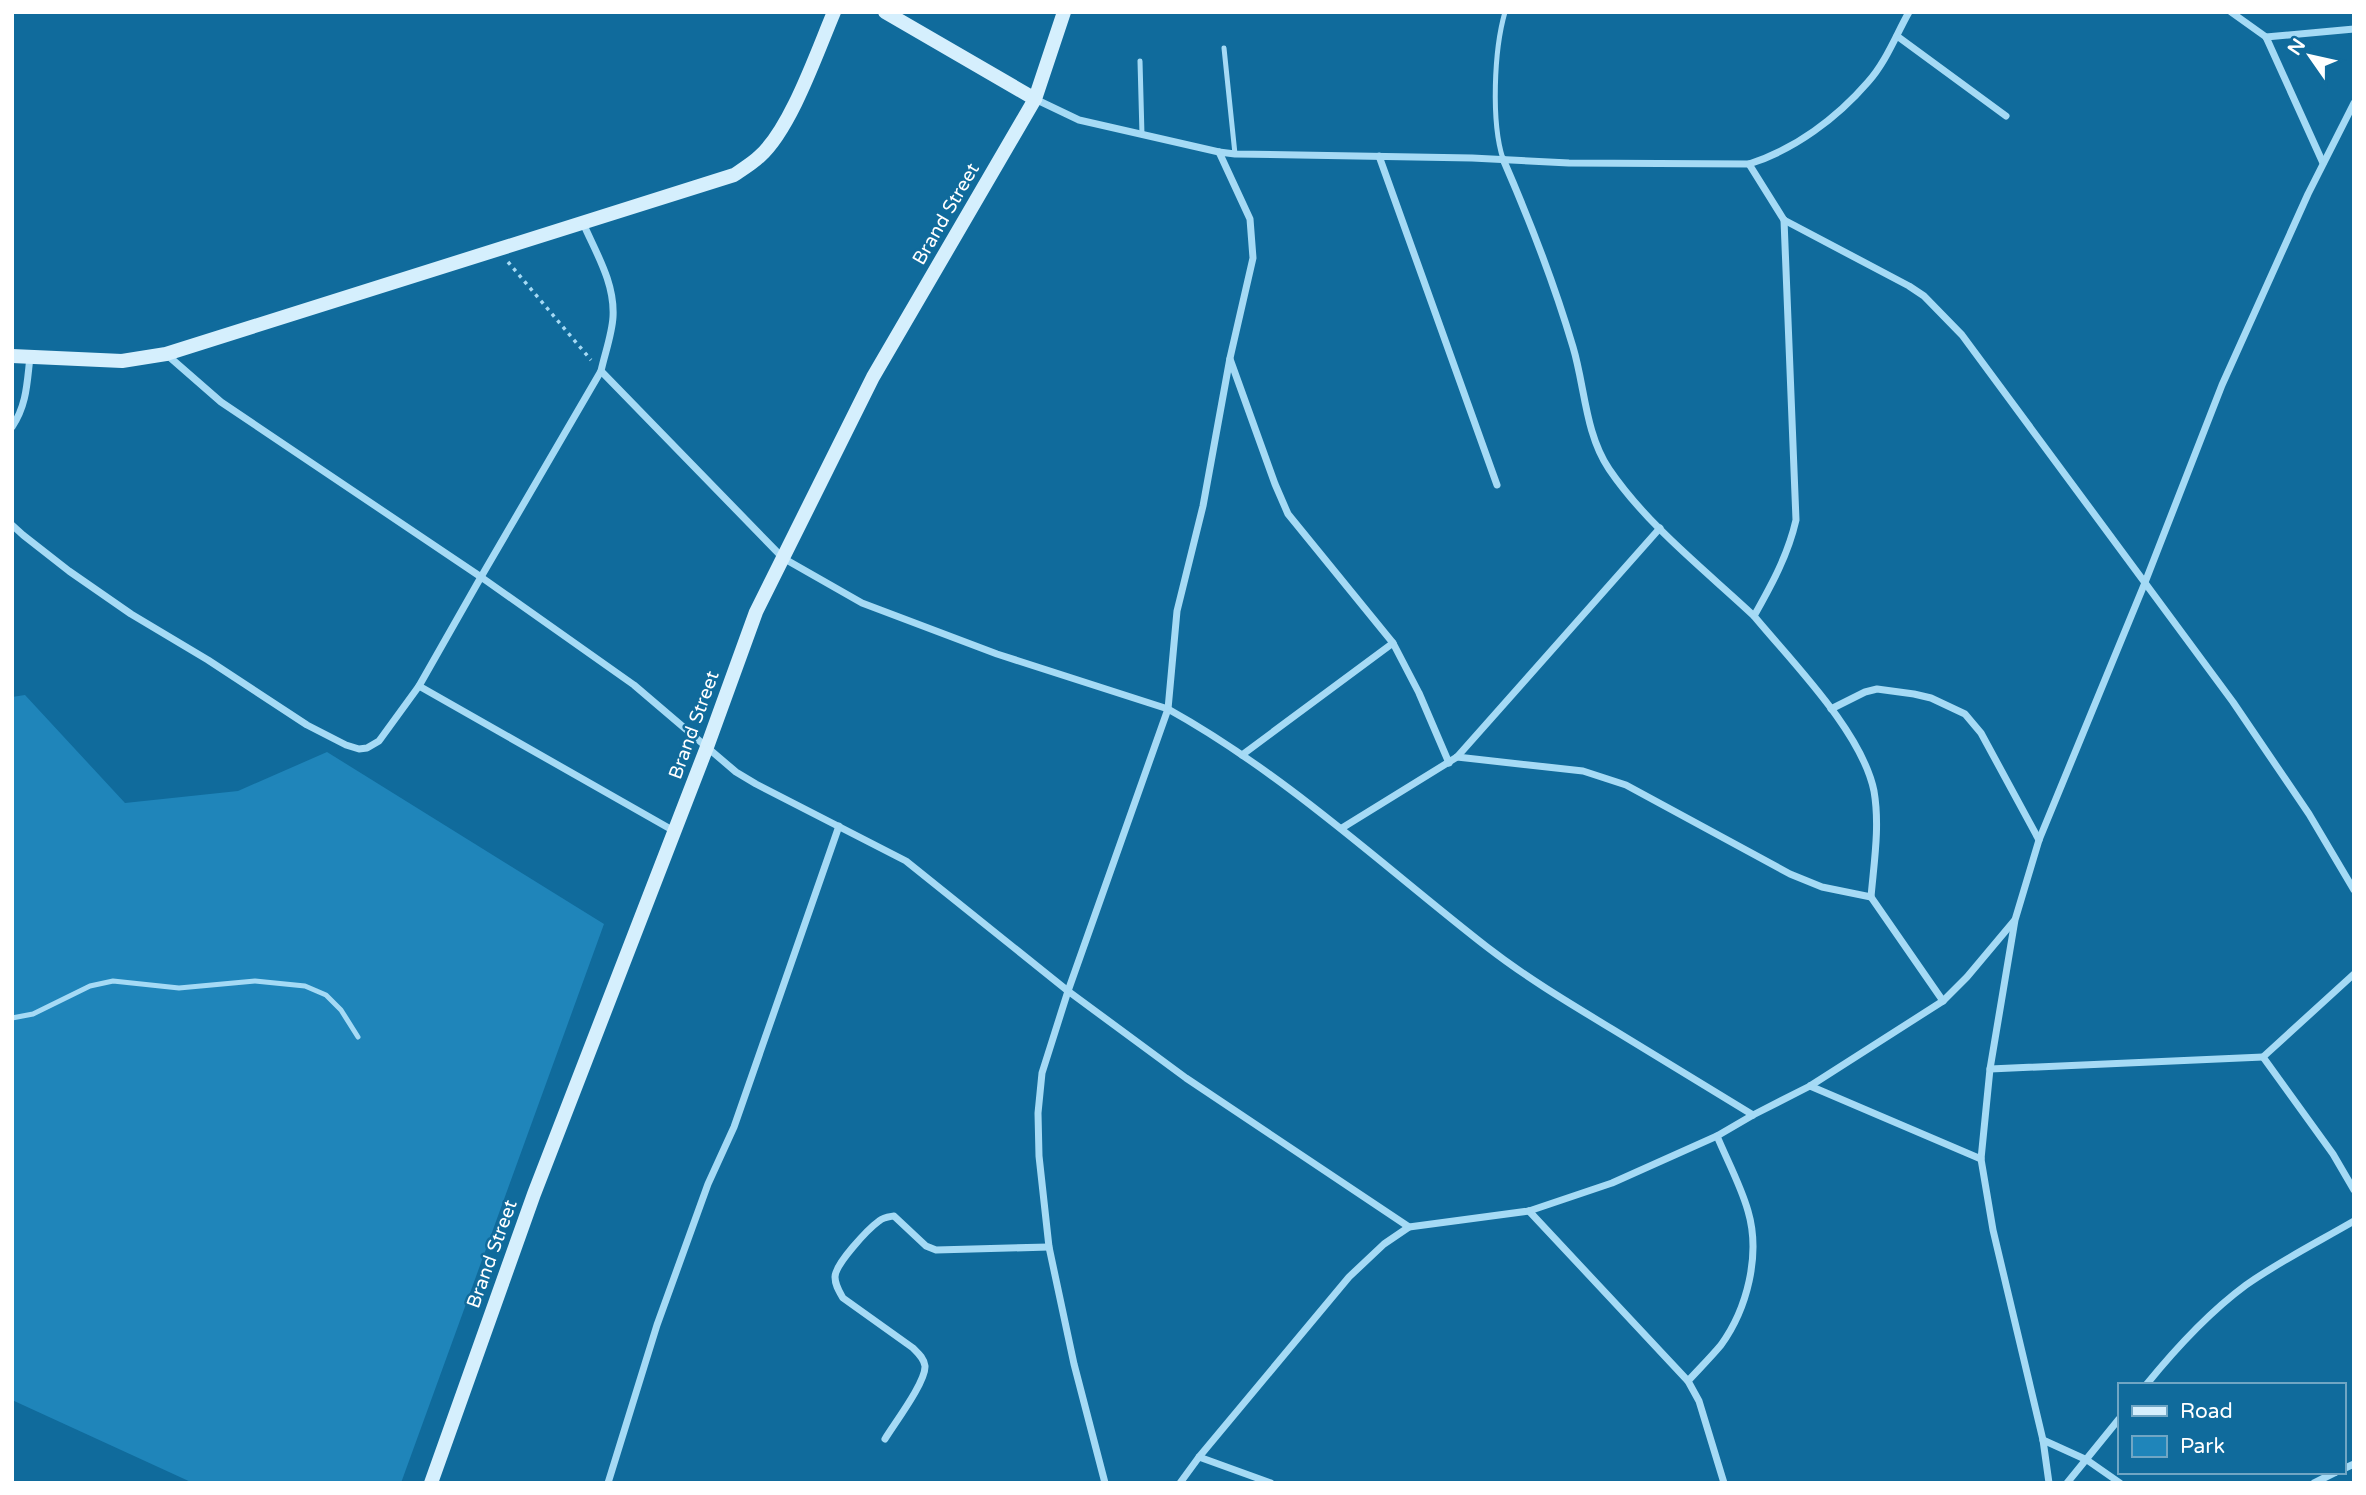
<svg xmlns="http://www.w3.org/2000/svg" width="2366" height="1495" font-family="'Varela Round',sans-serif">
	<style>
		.green { fill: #1f85ba }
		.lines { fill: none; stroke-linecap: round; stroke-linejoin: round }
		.path { stroke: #a5daf5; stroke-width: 3.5; stroke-dasharray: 3.5 5; stroke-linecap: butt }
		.lane { stroke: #a5daf5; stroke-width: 5 }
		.street { stroke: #a5daf5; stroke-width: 7 }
		.secondary { stroke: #d5effd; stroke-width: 14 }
		.labels { text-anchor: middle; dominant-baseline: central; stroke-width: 5; stroke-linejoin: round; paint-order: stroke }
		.street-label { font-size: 19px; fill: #fff; stroke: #106b9c }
	</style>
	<rect width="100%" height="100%" fill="#106b9c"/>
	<polygon class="green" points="25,695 125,803 238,791 327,752 604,924 401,1483 193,1483 12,1400 12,697"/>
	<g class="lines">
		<polyline class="path" points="508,262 591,360"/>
		<g class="lane">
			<polyline points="1224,48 1235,154"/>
			<polyline points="1140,61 1142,135"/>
			<path d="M1503,159C1491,122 1494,50 1505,12"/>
			<polyline points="12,1018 33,1014 90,986 113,981 179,988 255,981 305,986 326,995 341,1010 358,1037"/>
		</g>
		<g class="street">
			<polyline points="2231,12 2266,37 2323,163"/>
			<polyline points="1897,36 2006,116"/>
			<polyline points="2266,37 2354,29"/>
			<path d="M1035,99L1079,120L1219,152L1235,154L1472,158L1569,163L1749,164C1794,150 1837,118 1868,82C1886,62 1896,35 1909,12"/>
			<polyline points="1379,156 1497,485"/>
			<path d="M1503,159C1530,221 1554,283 1573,347C1585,387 1585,433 1609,469C1647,525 1705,570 1754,616"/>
			<polyline points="1749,164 1784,220 1909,286 1924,296 1962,335 2233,702 2309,814 2354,890"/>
			<path d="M1784,220L1796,520C1788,555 1772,584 1754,616C1792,662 1862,732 1874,791C1880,826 1874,862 1871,897L1943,1001"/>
			<path d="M583,223C596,253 615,283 613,317C612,334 605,353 601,371L783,558L862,603L997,654L1168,709C1285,774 1383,866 1487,947C1527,978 1569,1003 1612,1029C1659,1058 1706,1086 1753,1115"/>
			<polyline points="166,354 221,402 481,577 601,371"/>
			<polyline points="1230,359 1275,484 1288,514 1393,643 1419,693 1449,763"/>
			<path d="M12,427C27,405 27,382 30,357"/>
			<polyline points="12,525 23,535 69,571 131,614 208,660 307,725 346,745 359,749 367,748 379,741 419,686 674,831"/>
			<polyline points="419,686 481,577 634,685 736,772 756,784 906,861 1068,991 1186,1078 1409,1227"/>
			<polyline points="1831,709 1865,692 1877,689 1914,694 1931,698 1965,714 1981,733 2039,840"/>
			<polyline points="1242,755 1393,643"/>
			<polyline points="1457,757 1583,771 1626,785 1790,874 1822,887 1871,897"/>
			<polyline points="1342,828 1457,757 1660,528"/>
			<polyline points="2354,974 2263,1057 2333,1154 2354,1190"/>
			<polyline points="1990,1069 2263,1057"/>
			<polyline points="1810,1086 1981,1159"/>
			<polyline points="1529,1211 1688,1381 1699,1401 1724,1483"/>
			<path d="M1688,1381C1699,1369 1711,1357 1721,1345C1747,1309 1761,1255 1748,1211C1741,1186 1727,1160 1717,1136"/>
			<path d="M2146,1385C2176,1348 2208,1313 2246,1285C2280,1261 2318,1242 2354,1221"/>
			<path d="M885,1439C894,1424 926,1382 925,1366C924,1358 918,1353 913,1348L843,1298C839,1291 835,1285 835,1277C835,1264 868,1229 879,1221C884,1217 888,1217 894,1216L926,1246L936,1250L1049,1247"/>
			<polyline points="2043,1440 2087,1460 2120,1483"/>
			<polyline points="1199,1457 1271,1483"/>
			<polyline points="2343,1469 2354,1464"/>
			<polyline points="608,1483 657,1325 708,1184 734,1127 839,826"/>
			<polyline points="1105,1483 1074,1364 1049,1247 1039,1156 1038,1113 1042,1073 1068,991 1168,709 1177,611 1203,506 1230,358 1253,258 1250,219 1219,152"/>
			<polyline points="1180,1483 1199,1457 1349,1277 1384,1244 1409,1227 1529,1211 1612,1183 1717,1136 1753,1115 1810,1086 1943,1001 1967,977 2014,921"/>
			<polyline points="2049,1483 2043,1440 1993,1230 1981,1159 1990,1069 2015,920 2039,840 2144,585 2222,385 2308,194 2354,103"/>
			<polyline points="2067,1483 2119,1419"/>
			<polyline points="2314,1483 2336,1472"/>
		</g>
		<g class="secondary">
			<polyline points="885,12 1035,99"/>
			<path d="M12,356L122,361L166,354L734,175C743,169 753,163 760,156C791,128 817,52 834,12"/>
			<polyline points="431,1483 534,1194 707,747 756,612 873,377 1035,99 1064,12"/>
		</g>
	</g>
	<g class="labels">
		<g class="street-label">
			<text transform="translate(946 214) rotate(-60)">Brand Street</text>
			<text transform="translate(694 725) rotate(-70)">Brand Street</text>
			<text transform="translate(492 1254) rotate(-70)">Brand Street</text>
		</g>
	</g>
	<rect width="2366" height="1495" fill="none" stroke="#ffffff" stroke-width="28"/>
	<rect x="2118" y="1383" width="228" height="91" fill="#106b9c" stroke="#70a6c4" stroke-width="2"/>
	<rect x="2132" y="1406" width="35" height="10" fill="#d5effd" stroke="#70a6c4" stroke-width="2"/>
	<text x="2180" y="1418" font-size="21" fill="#ffffff">Road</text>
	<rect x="2132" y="1436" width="35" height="21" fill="#1f85ba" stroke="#70a6c4" stroke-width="2"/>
	<text x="2180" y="1453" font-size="21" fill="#ffffff">Park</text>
	<g transform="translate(2310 56) rotate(304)" stroke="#106b9c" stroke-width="5" paint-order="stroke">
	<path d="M0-5L12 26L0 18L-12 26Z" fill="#ffffff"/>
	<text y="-10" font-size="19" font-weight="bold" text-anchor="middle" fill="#ffffff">N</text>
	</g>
</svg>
